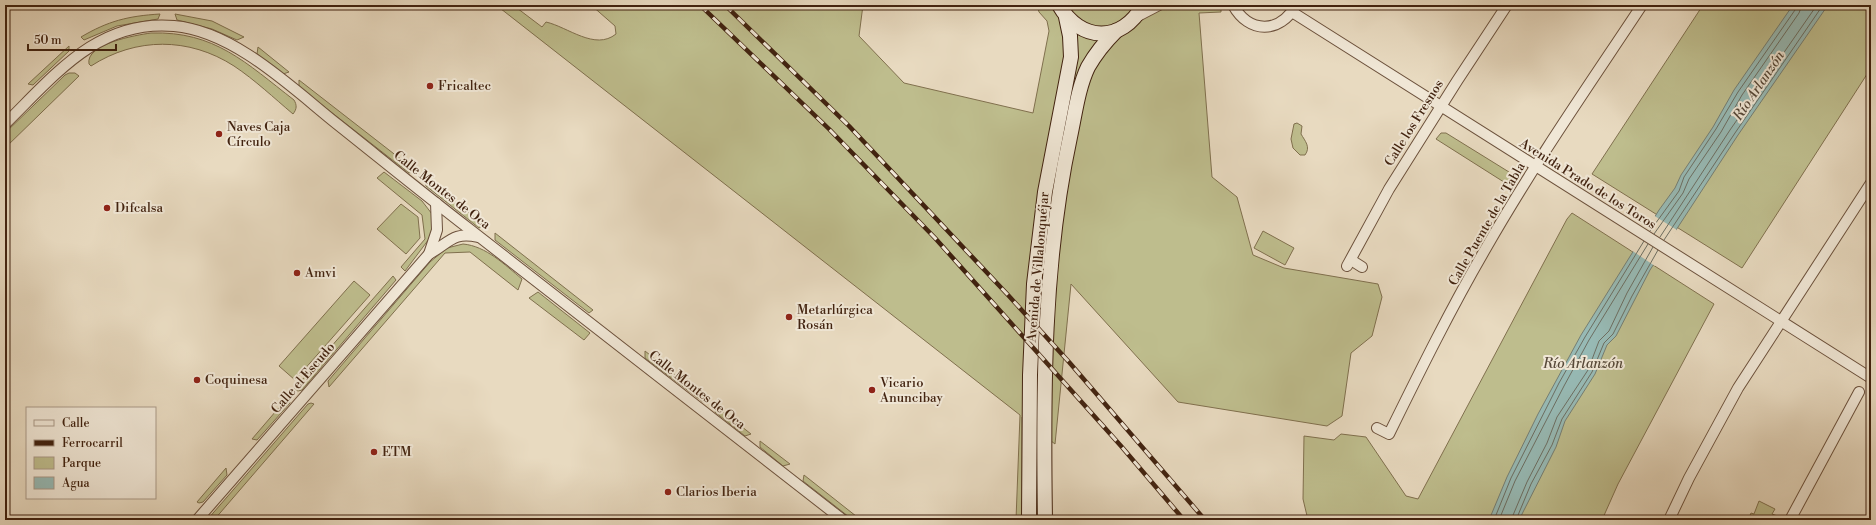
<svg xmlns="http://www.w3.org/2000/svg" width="1876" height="525" font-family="'Libre Bodoni',serif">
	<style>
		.green { fill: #bebd8d; stroke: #80704e }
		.water { fill: #97bab5; stroke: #757e73 }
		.pier { fill: #e8dac0 }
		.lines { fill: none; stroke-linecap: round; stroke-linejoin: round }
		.shore { stroke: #6c6e62; stroke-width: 1 }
		.street-casing { stroke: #6c513c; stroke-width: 12 }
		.secondary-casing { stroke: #422310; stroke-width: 16 }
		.street { stroke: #f0e7d6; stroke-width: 10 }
		.secondary { stroke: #f0e7d6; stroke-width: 14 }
		.rail-casing { stroke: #422310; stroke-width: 4.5 }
		.rail { stroke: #f0e7d6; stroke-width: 3; stroke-dasharray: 9; stroke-linecap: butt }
		.poi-dot { fill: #8f2418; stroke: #f0e7d6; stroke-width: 1.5 }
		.labels { text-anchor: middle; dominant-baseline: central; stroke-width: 4; stroke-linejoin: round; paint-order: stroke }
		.poi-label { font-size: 13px; fill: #422310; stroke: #f0e7d6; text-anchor: start }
		.street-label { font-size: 13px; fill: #422310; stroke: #f0e7d6 }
		.water-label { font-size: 14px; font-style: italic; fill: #574939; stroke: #f0e7d6 }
	</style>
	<rect width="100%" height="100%" fill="#e8dac0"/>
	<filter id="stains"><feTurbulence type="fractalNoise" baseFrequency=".005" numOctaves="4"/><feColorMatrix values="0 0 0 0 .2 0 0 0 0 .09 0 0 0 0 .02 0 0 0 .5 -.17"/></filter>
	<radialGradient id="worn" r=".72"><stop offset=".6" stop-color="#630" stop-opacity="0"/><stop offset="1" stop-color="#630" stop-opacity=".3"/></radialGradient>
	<g class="green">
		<path d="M496,5H513L542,27L546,22C568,27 595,51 616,34L615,26L591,5H863L859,36L904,83L1033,113L1049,31L1047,21L1039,12L1037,5H1221V12L1199,13L1212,177L1237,197L1253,255L1284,268L1378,284L1382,297L1372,336L1351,353L1342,416L1327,426L1178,402L1071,284L1055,444L1037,430V520H1036L1035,428L1022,417V520H1016L1020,415Z"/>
		<polygon points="1703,5 1871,5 1871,68 1742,268 1592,174"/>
		<path d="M160,14L158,19L117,26L84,40L81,37C108,21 128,16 160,14Z"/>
		<polygon points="175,14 212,21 244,37 237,40 212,29 177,20"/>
		<path d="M151,33C215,31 246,63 294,100C297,105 297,109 293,114C274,98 255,80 234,66C189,37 136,37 91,66L89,64C85,44 136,35 151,33Z"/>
		<polygon points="69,46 69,51 33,85 28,84"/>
		<polygon points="258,47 289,72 283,74 257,54"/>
		<polygon points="69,73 75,73 79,76 5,148 5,133 65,75"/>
		<polygon points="299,80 416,171 409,173 299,87"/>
		<path d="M1297,123L1302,126L1301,134C1305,141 1311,147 1305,155H1300L1293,148L1291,139L1294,124Z"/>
		<polygon points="1441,133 1446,133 1509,172 1511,177 1507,184 1436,139"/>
		<polygon points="384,172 422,201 432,214 433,219 432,235 405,271 401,267 425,239 422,215 377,178"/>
		<polygon points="425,179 485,225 479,228 426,186"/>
		<polygon points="401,204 418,217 420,238 406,254 377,229"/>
		<polygon points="1572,213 1714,304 1618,484 1602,520 1308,520 1303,499 1304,436 1334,440 1341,434 1366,437 1406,496 1418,499 1567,219"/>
		<polygon points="1263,231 1294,248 1285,265 1254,248"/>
		<polygon points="495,233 593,310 589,313 495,240"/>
		<path d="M463,244C486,246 505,265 522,279L518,290L470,252L445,253L329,387L328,381L430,262L447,248Z"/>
		<polygon points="393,276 396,280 302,390 298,391 294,389"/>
		<polygon points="354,281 370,295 295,380 279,366"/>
		<polygon points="538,292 590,333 584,340 529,298"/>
		<polygon points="645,351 707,400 703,402 645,358"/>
		<polygon points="288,397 290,403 257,440 252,439"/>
		<polygon points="311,403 314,404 214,520 207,520 308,404"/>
		<polygon points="717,407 751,434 745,436 715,412"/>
		<polygon points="760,441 790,464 783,466 760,447"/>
		<polygon points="226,468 227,475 203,502 199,503 197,502"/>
		<polygon points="804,475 861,520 853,520 803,481"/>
		<polygon points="1759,501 1775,509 1772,514 1780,517 1778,520 1748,520 1751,513 1754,514"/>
	</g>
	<polygon class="water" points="1793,5 1828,5 1738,135 1650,270 1616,336 1607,345 1595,374 1565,421 1556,447 1519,520 1489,520 1507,477 1538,414 1581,335 1659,210 1675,188 1681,175 1713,127 1734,90"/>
	<polygon class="pier" points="1653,215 1677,230 1655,266 1631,250"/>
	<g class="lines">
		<g class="shore">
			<polyline points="1650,231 1679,191 1684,177 1716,129 1738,92 1795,10 1797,5"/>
			<polyline points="1654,234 1683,193 1689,179 1721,132 1742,95 1799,13 1802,5"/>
			<polyline points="1660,237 1730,130 1817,5"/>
			<polyline points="1664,240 1735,133 1823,5"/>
			<polyline points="1494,520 1511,478 1559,383 1585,337 1644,241"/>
			<polyline points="1499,520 1515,481 1564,386 1589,340 1648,244"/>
			<polyline points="1511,520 1527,482 1547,443 1557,417 1588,370 1599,341 1609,331 1627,293 1653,247"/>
			<polyline points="1516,520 1531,484 1552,445 1562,419 1592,372 1604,343 1613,334 1632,296 1658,250"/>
		</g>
		<g class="street-casing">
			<g id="street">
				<path d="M1233,5C1249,34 1280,34 1296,5"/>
				<polyline points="1292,12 1871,378"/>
				<polyline points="1136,17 1159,5"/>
				<path d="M5,124C54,76 98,19 174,26C234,31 292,88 337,124C381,159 424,194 468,228C593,326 718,422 843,520"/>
				<polyline points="429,254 437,230 436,203"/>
				<polyline points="1351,260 1362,267"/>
				<polyline points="1347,266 1389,189 1457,81 1507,5"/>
				<path d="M1377,428L1389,434C1420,371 1451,308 1486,248C1534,164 1589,85 1642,5"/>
				<path d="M197,520L429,254C449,243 453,231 478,237"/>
				<polyline points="1669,520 1689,478 1738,388 1871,183"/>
				<polyline points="1790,520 1859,392"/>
			</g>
		</g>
		<g class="secondary-casing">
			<g id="secondary">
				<path d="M1059,5C1080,42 1122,44 1143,5"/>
				<polyline points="1029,520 1030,375 1034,284 1045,192 1071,57 1070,36 1066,17"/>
				<path d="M1045,520C1043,392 1043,262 1070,137C1075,114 1078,88 1088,67C1096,53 1105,42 1116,31"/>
			</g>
		</g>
		<use href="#street" class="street"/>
		<use href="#secondary" class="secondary"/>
		<g class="rail-casing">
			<g id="rail">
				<polyline points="700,5 829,129 935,238 1121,446 1184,520"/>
				<polyline points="725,5 849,126 1008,295 1069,362 1205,520"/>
			</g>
		</g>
		<use href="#rail" class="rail"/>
	</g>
	<g class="poi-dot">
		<circle cx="430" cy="86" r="4"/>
		<circle cx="219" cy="134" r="4"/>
		<circle cx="107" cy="208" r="4"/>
		<circle cx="297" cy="273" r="4"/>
		<circle cx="789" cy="317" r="4"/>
		<circle cx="197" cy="380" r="4"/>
		<circle cx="872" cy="390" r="4"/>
		<circle cx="374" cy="452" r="4"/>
		<circle cx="668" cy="492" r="4"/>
	</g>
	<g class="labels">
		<g class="poi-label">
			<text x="438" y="86">Fricaltec</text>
			<text x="227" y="127">Naves Caja<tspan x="227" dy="15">Círculo</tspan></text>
			<text x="115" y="208">Difcalsa</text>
			<text x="305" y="273">Amvi</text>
			<text x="797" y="310">Metarlúrgica<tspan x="797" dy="15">Rosán</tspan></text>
			<text x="205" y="380">Coquinesa</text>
			<text x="880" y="383">Vicario<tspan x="880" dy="15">Anuncibay</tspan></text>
			<text x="382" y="452">ETM</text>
			<text x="676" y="492">Clarios Iberia</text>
		</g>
		<g class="street-label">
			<text transform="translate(1414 123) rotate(-58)">Calle los Fresnos</text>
			<text transform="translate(1588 184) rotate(32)">Avenida Prado de los Toros</text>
			<text transform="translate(442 190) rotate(38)">Calle Montes de Oca</text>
			<text transform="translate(1487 224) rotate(-60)">Calle Puente de la Tabla</text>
			<text transform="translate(1038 267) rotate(-85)">Avenida de Villalonquéjar</text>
			<text transform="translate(303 378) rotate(-49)">Calle el Escudo</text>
			<text transform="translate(697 390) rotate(38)">Calle Montes de Oca</text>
		</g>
		<g class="water-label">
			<text transform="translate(1759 86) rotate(-56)">Río Arlanzón</text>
			<text x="1583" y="364">Río Arlanzón</text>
		</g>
	</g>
	<rect width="1876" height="525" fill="none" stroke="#e8dac0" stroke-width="20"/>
	<rect x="6" y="6" width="1864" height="513" fill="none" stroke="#422310" stroke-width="2"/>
	<rect x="10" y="10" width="1856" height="505" fill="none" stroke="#422310"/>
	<rect x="26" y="407" width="130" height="92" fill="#f0e7d6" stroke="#aa9987"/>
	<rect x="34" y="420" width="20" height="6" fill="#f0e7d6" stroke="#aa9987"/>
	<text x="62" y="427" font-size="12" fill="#422310">Calle</text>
	<rect x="34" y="440" width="20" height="6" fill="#422310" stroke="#aa9987"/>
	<text x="62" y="447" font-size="12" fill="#422310">Ferrocarril</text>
	<rect x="34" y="457" width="20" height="12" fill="#bebd8d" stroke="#aa9987"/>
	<text x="62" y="467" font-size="12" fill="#422310">Parque</text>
	<rect x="34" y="477" width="20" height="12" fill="#97bab5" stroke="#aa9987"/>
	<text x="62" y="487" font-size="12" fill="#422310">Agua</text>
	<path d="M28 44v6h88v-6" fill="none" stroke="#422310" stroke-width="2"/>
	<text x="34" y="44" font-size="12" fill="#422310" stroke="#f0e7d6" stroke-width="3" paint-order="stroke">50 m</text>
	<rect width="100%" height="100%" filter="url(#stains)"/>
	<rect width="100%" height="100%" fill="url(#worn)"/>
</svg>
